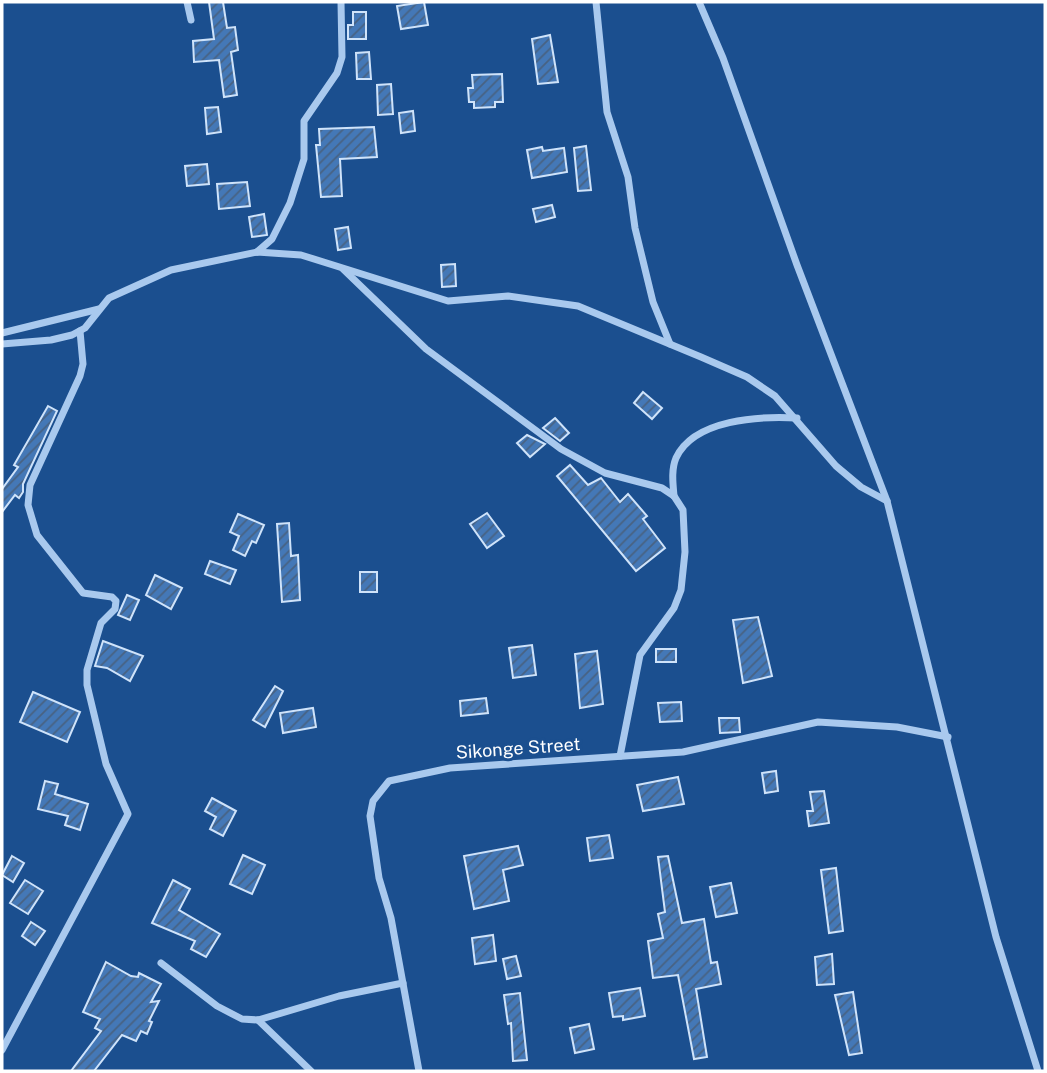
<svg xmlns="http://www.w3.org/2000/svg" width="1047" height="1073" font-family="'Public Sans',sans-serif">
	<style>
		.building { fill: url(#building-hatch); stroke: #cfe3fa; stroke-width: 2 }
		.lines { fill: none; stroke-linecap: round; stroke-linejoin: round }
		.minor { stroke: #a9c9ee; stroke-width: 7 }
		.labels { text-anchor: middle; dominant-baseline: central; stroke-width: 6; stroke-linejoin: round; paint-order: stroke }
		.street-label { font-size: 18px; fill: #fff; stroke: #1b4f8f }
	</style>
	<defs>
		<pattern id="building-hatch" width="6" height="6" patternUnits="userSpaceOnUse" patternTransform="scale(1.75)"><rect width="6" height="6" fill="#4478b7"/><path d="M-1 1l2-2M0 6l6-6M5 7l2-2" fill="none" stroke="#486282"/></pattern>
	</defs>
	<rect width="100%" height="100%" fill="#1b4f8f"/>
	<g class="building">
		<polygon points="209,2 223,2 227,28 235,27 238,50 231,52 237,95 224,97 219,60 194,62 193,41 214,39"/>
		<polygon points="424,2 428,25 401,29 397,6"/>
		<polygon points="353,12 366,12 366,39 348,39 348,25 353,25"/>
		<polygon points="550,35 558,82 538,84 532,39"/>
		<polygon points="369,52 371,79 357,79 356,53"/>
		<polygon points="502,74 503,102 495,102 495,107 474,108 474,102 469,102 468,88 473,88 472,75"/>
		<polygon points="391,84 393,114 378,115 377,85"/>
		<polygon points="218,107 221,132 207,134 205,108"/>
		<polygon points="413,111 415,131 401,133 399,113"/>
		<polygon points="374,127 377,157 340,159 342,196 321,197 316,145 320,145 319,129"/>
		<polygon points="586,146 591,190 578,191 574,148"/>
		<polygon points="542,147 543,151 564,148 567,172 532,178 527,150"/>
		<polygon points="207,164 209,184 187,186 185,166"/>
		<polygon points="247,182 250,206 219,209 217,184"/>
		<polygon points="552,205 555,217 536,222 533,209"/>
		<polygon points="264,214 267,235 252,237 249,217"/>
		<polygon points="348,227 351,248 338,250 335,229"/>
		<polygon points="455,264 456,286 442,287 441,265"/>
		<polygon points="643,392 662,408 652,419 634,403"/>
		<polygon points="48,406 57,411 23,484 23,492 19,498 15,495 2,512 2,489 18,467 14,465"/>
		<polygon points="555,418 569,433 560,441 543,428"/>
		<polygon points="527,435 545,444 530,457 517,443"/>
		<polygon points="570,465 588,485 601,478 620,502 628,494 647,516 643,519 665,548 636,571 557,476"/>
		<polygon points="487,513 504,536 487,548 470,524"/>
		<polygon points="238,514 264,525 256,543 252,541 245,556 233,550 239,536 230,532"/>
		<polygon points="289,523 291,556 298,555 300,600 282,602 277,524"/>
		<polygon points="210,561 236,570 230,584 205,574"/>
		<rect x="360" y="572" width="17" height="20"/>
		<polygon points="155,575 182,588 171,609 146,595"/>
		<polygon points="127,595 139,600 130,620 118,615"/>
		<polygon points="758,617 772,676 743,683 733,620"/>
		<polygon points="103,641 143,656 130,681 107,668 95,666"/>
		<polygon points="532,645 536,675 513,678 509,648"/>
		<rect x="656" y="649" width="20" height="13"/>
		<polygon points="597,651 603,704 580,708 575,654"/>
		<polygon points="275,686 283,691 265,727 253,720"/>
		<polygon points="33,692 80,712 67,742 20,722"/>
		<polygon points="486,698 488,713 461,716 460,701"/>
		<polygon points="681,702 682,721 660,722 658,703"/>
		<polygon points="313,708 316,727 283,733 280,713"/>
		<polygon points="719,718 739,718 740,732 720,733"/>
		<polygon points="776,771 778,791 765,793 762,773"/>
		<polygon points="678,777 684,804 643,811 637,785"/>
		<polygon points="45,781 58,784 55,794 88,804 80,830 65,825 68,816 38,809"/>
		<polygon points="824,791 829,823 809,826 807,811 813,811 810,792"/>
		<polygon points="212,798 236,811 223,836 210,829 216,817 205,811"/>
		<polygon points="609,835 613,858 590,861 587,838"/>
		<polygon points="518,846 523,865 503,870 509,901 474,909 464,856"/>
		<polygon points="243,855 265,865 252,894 230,884"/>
		<polygon points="12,856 24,863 13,882 2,875"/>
		<polygon points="668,856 682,923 704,919 711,963 717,962 721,984 696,989 707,1057 694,1059 678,975 653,978 648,941 663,938 658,914 665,912 658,857"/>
		<polygon points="836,868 843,931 829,933 821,870"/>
		<polygon points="25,880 43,891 28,914 10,903"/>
		<polygon points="173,880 190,889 179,910 220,934 206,957 191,949 195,941 152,923"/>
		<polygon points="731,883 737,913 716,917 710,887"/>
		<polygon points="31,922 45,931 35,945 22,936"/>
		<polygon points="493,935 496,961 475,964 472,938"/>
		<polygon points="832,954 834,984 817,985 815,957"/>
		<polygon points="516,956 521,976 507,979 503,959"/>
		<polygon points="106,962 131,976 138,977 139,973 161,984 151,1002 159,1001 149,1021 152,1022 147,1034 141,1031 136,1041 122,1035 94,1071 71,1071 101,1031 95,1028 100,1019 83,1012"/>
		<polygon points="640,988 645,1016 623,1020 623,1016 613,1017 609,993"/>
		<polygon points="853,992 862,1053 849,1055 835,995"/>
		<polygon points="520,993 527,1060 513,1061 511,1023 508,1024 504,995"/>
		<polygon points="589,1024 594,1049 575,1053 570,1028"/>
	</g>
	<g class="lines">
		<g class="minor">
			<polyline points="187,2 191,20"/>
			<polyline points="596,2 607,112 628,177 635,228 653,302 670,344"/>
			<polyline points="699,2 723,58 797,265 887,501 996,937 1038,1071"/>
			<polyline points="257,252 272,239 290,203 304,159 304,121 337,73 342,57 341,2"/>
			<polyline points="343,269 426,349 561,449 605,473 662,488 674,496 683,510 685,552 681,590 674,608 640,655 620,756"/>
			<polyline points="2,333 99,309"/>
			<polyline points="2,344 51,340 72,335 85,328 109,298 171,270 257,252 301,255 448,301 508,296 578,306 701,357 747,377 775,396 836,466 861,487 887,501"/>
			<path d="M674,496C673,484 671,470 676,458C694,419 760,416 797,418"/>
			<polyline points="161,963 217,1006 242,1019 258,1020 339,996 403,983"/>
			<polyline points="258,1020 311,1071"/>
			<polyline points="2,1050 128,814 106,764 87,685 87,670 101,623 115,609 116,601 112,597 83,593 37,535 28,505 30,485 80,376 83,364 80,331"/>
			<polyline points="419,1071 391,918 379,878 370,816 373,801 389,781 450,768 683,752 818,722 897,727 948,737"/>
		</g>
	</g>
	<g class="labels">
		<g class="street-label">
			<text transform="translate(518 748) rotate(-4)">Sikonge Street</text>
		</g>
	</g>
	<rect width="1047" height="1073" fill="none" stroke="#ffffff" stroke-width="7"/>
</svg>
